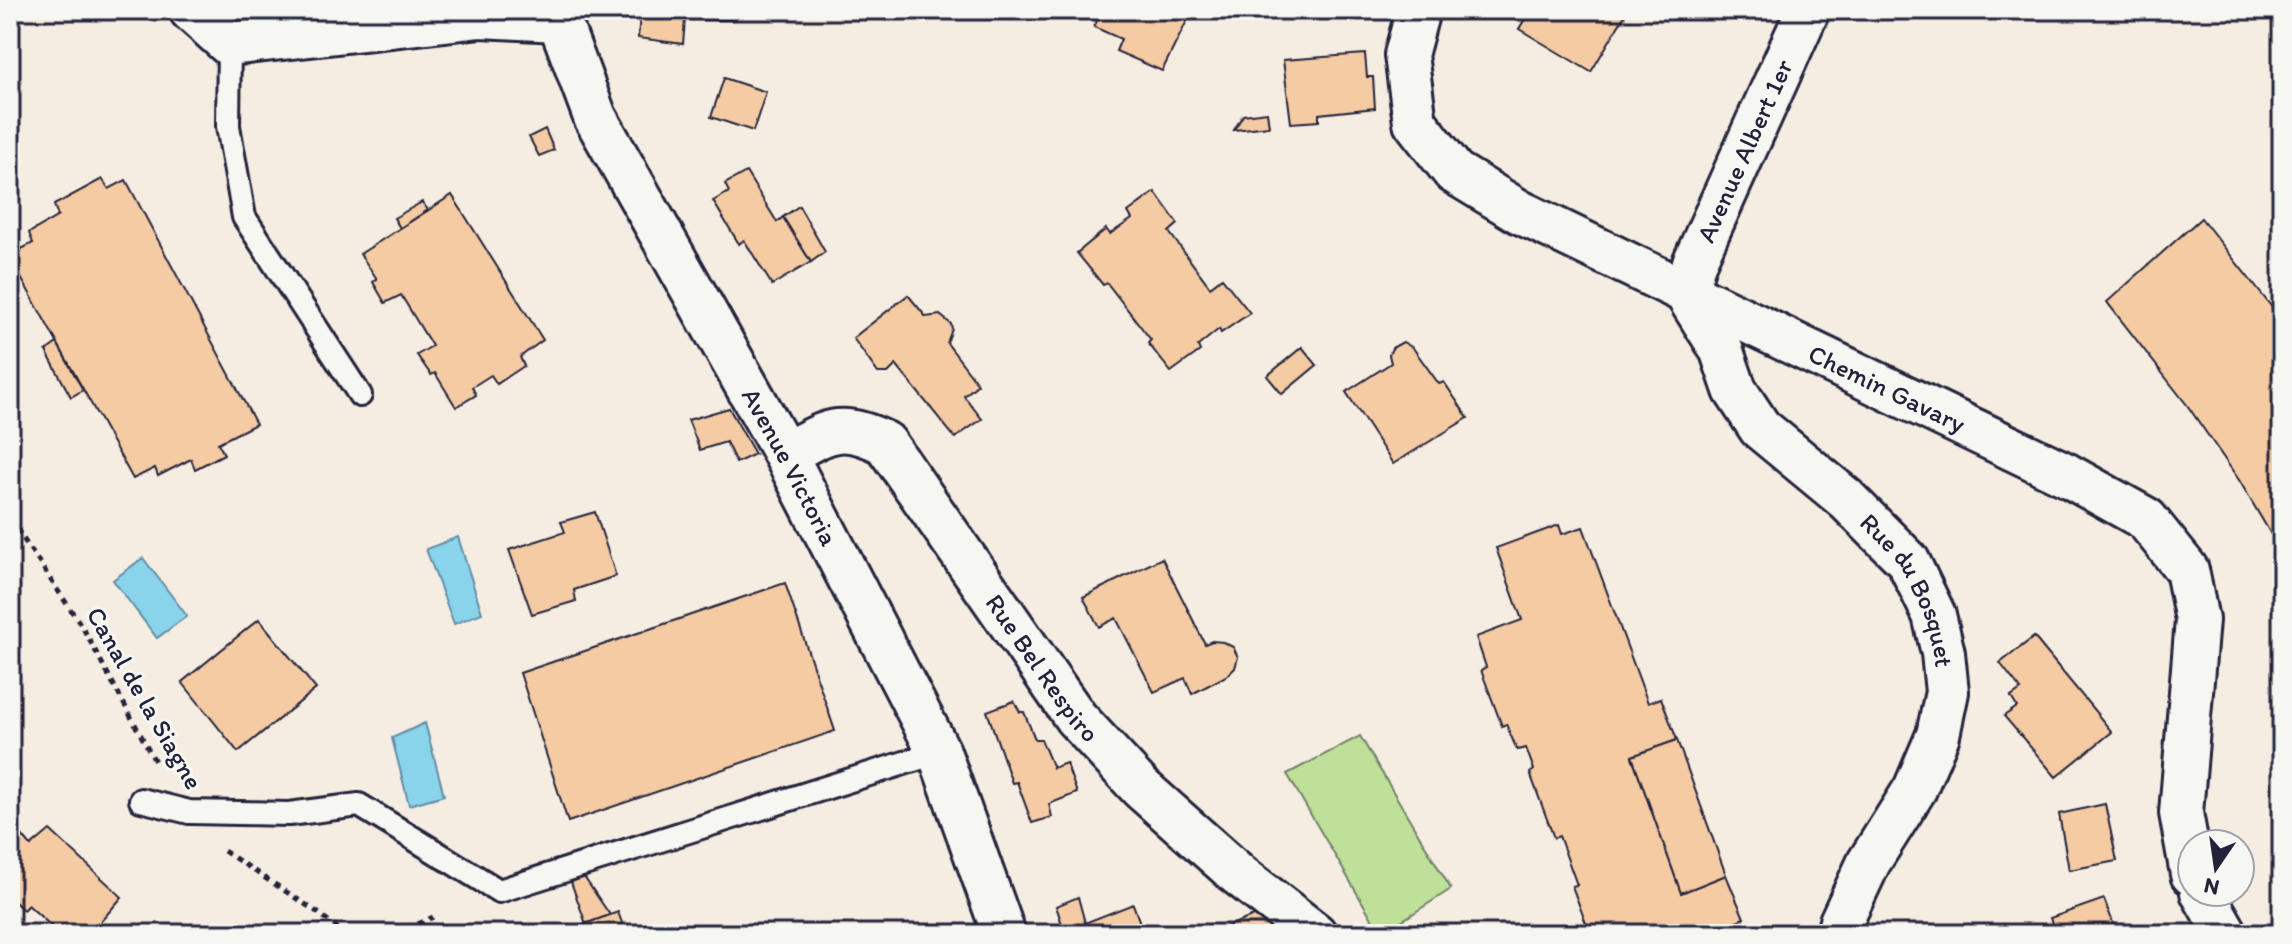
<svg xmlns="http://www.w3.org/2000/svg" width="2292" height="944" font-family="Itim,sans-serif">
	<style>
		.green { fill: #bfe099; stroke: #70816a; stroke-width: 2 }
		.water { fill: #8ad4eb; stroke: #608da5; stroke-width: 2 }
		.building { fill: #f5cba4; stroke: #22223b; stroke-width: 2 }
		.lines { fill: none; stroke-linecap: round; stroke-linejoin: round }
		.service-casing { stroke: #22223b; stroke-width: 28 }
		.minor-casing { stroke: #22223b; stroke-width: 48 }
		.path { stroke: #22223b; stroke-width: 5; stroke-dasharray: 6 6; stroke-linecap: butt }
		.service { stroke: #f6f6f2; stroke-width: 22 }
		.minor { stroke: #f6f6f2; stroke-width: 42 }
		.labels { text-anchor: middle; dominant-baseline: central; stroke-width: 6; stroke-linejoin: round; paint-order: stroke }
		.street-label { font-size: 26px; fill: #22223b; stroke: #f6f6f2 }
	</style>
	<rect width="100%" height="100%" fill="#f6ede2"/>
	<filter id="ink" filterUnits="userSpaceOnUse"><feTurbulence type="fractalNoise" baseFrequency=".0125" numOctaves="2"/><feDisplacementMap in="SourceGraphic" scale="16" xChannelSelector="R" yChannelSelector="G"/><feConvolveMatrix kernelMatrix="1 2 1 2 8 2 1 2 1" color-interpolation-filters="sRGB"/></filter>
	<g filter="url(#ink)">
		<polygon class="green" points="1360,736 1451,889 1381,934 1287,774"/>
		<g class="water">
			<polygon points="458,537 482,613 454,624 426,549"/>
			<polygon points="143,558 187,616 157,638 113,580"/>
			<polygon points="425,723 444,795 409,805 392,738"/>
		</g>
		<g class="building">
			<polygon points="631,10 732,10 731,20 685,20 683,44 638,38 640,15 630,15"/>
			<polygon points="1102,10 1180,10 1190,15 1162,71 1116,51 1121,39 1094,27"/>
			<polygon points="1530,10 1628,10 1591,72 1519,29"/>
			<polygon points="1365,54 1367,77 1373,77 1375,108 1319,114 1319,121 1291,123 1283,60"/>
			<polygon points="724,78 766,92 753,131 711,117"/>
			<polygon points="1267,112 1269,126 1234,130 1243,115"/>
			<polygon points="545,129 554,150 539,156 529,137"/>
			<polygon points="746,172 777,222 783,217 811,262 772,285 744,240 739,244 713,201 729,192 725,184"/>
			<polygon points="102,179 109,189 126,180 256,424 218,443 224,454 195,469 191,459 158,476 155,468 133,479 10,258 10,255 33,243 29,233 58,216 54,205"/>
			<polygon points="1155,192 1178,224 1169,232 1210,287 1222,278 1250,313 1221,333 1219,329 1198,346 1200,351 1171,372 1148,343 1151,340 1107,283 1103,285 1077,253 1106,229 1110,234 1132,219 1128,212"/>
			<polygon points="452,195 543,340 520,357 524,366 497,384 491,375 472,387 476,395 456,407 435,373 431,375 417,355 432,346 401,295 385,303 373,282 377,279 360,254"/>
			<polygon points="422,202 428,210 400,228 394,218"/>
			<polygon points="799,206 825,252 811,262 783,217"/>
			<polygon points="2201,218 2282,320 2282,553 2239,480 2187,405 2107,302"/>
			<polygon points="908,295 926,317 940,315 951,324 952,329 947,343 978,384 964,396 982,419 955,438 896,365 888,373 878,373 853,338"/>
			<polygon points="1403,342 1413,348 1439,384 1444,382 1468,418 1393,464 1346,392 1391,363 1389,355 1392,348"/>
			<polygon points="57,343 83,390 71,397 46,351"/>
			<polygon points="1302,347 1317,365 1282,394 1267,376"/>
			<polygon points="729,408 755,454 736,463 726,442 700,450 688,420"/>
			<polygon points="595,512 616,576 574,590 576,601 532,614 509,550 565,532 561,522"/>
			<polygon points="1559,525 1562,534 1583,527 1648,703 1661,698 1677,740 1632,756 1681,893 1726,875 1744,918 1730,924 1734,934 1590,934 1572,886 1577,885 1559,836 1554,838 1530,773 1534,770 1526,748 1517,750 1506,724 1502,726 1481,670 1486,667 1476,637 1522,620 1496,548"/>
			<polygon points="1162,558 1205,644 1212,641 1223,642 1233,647 1238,657 1235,668 1228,675 1192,694 1185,678 1154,692 1116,618 1099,627 1083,597"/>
			<polygon points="785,583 835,731 568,822 520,673"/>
			<polygon points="259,619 316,689 238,752 182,682"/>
			<polygon points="2034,637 2112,732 2056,777 2004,716 2017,707 2011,697 2021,690 2000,663"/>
			<polygon points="1014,701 1020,712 1024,712 1035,739 1041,739 1053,768 1066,763 1077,793 1049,804 1052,817 1032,823 1017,782 1012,783 987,711"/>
			<polygon points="1677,740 1726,875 1681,893 1632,756"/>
			<polygon points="2105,804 2117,861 2069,870 2059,814"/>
			<polygon points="10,821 31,846 50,830 122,897 90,934 60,934 28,905 23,910 10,897"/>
			<polygon points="584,877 610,915 586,924 571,882"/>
			<polygon points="1078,897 1085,923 1133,904 1144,934 1073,934 1071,928 1064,930 1056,906"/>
			<polygon points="2104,899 2115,928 2121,925 2124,934 2056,934 2050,918"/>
			<polygon points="618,912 626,934 556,934 610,915"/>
			<polygon points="1262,913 1286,934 1227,934 1225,927"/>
		</g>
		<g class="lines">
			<g class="service-casing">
				<g id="service">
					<polyline points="229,44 228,126 244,217 360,395"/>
					<polyline points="141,800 189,812 289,814 359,805 499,891 939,752"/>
				</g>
			</g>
			<g class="minor-casing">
				<g id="minor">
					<polyline points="191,10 229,44 481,16 559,20"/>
					<path id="s1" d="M560,10L559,20L595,117L785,454L939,752L1004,934"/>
					<path id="s2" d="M1418,10L1406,55L1415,122L1454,172L1520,212L2067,475L2146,519L2187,570L2197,620L2181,813L2192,874"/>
					<path id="s3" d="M1686,293L1721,349L1735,390L1760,428L1846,499L1908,561L1934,615L1943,653L1947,692L1938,735L1915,789L1869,862L1841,922L1838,934"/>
					<path id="s4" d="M1686,293L1694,263L1808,10"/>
					<path id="s5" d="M785,454C827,432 839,420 885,443L1076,718L1141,788L1239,875L1315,934"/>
					<polyline points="2202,892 2226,934"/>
				</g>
			</g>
			<g class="path">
				<polyline points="10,519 83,628 157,765"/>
				<polyline points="224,851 317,912 345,934"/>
				<polyline points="396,934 433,917"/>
			</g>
			<use href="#service" class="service"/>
			<use href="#minor" class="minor"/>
		</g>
	</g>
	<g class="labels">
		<g class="street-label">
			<text stroke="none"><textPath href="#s4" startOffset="154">Avenue Albert 1er</textPath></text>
			<text stroke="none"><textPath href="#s2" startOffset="662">Chemin Gavary</textPath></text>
			<text stroke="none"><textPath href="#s1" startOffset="514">Avenue Victoria</textPath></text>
			<text stroke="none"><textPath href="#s3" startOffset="380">Rue du Bosquet</textPath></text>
			<text stroke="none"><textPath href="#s5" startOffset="382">Rue Bel Respiro</textPath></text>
			<text transform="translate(145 698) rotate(60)">Canal de la Siagne</text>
		</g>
	</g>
	<rect width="2292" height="944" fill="none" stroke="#f6f6f2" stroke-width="40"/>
	<rect x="20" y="20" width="2252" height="904" fill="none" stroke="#22223b" stroke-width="3" filter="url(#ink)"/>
	<g transform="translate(2216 868) rotate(193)"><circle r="38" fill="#f6f6f2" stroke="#a1a1a9" stroke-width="2"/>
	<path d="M0-6L14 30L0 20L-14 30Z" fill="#22223b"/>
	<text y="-12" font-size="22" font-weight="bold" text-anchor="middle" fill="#22223b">N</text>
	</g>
</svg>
